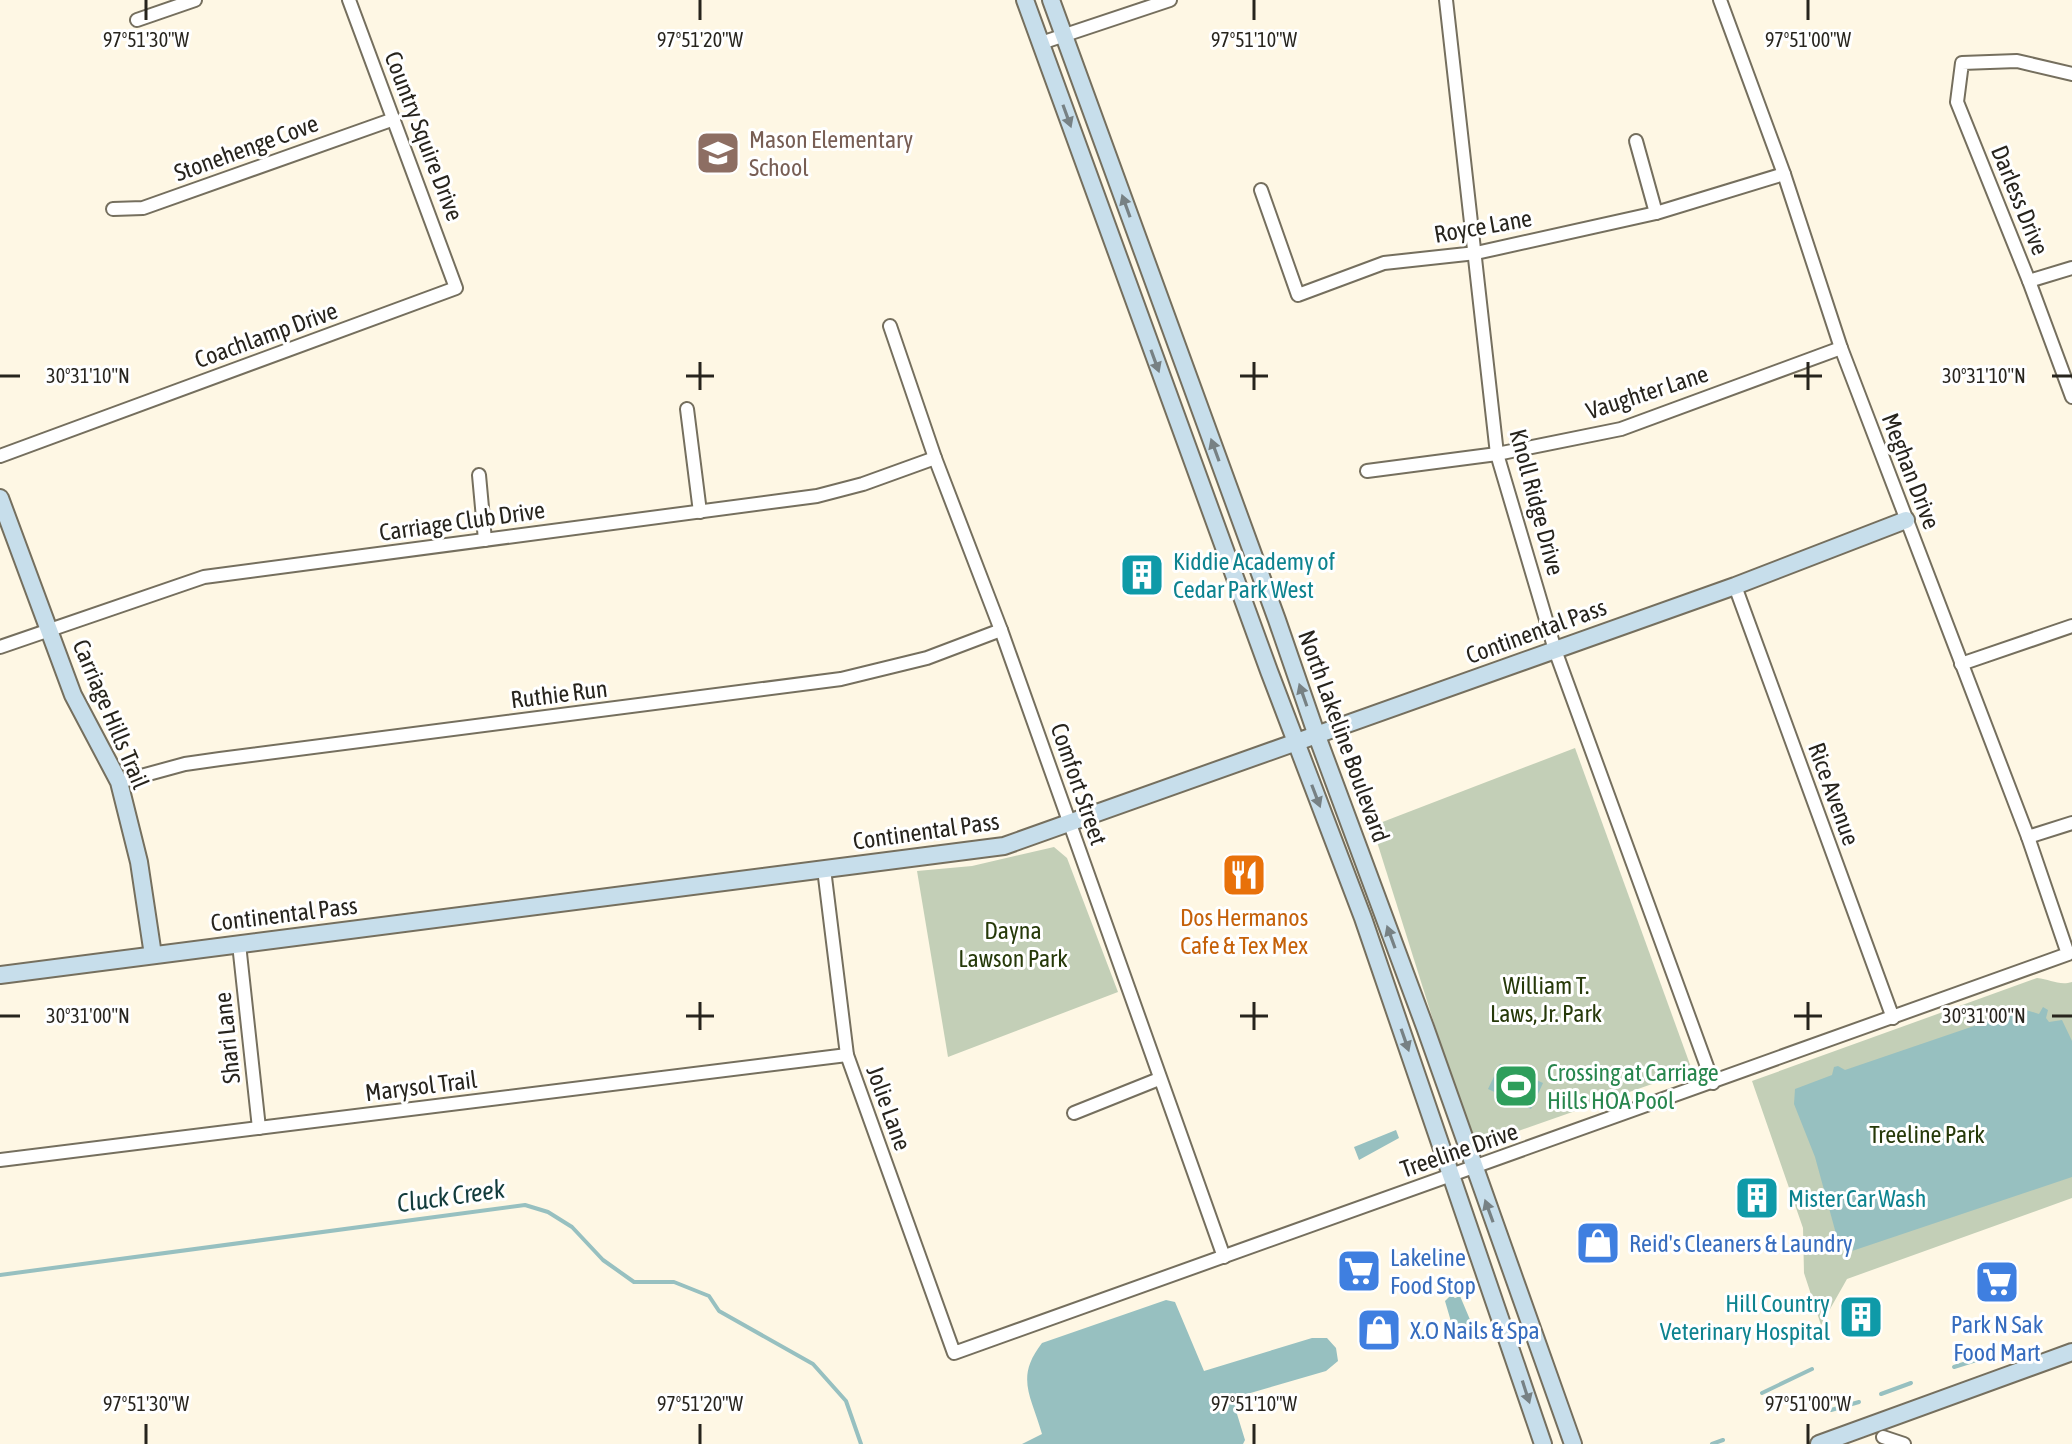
<svg xmlns="http://www.w3.org/2000/svg" width="2072" height="1444" font-family="'Asap Condensed',sans-serif">
	<style>
		.green { fill: #c3cfb7 }
		.water { fill: #97c0c0 }
		.lines { fill: none; stroke-linecap: round; stroke-linejoin: round }
		.stream { stroke: #97c0c0; stroke-width: 4 }
		.street-casing { stroke: #756f5e; stroke-width: 16 }
		.secondary-casing { stroke: #756f5e; stroke-width: 20 }
		.street { stroke: #fff; stroke-width: 12 }
		.secondary { stroke: #c7deeb; stroke-width: 16 }
		.oneway { fill: #778184 }
		.ticks { fill: none; stroke: #27241d; stroke-width: 3 }
		.labels { text-anchor: middle; dominant-baseline: central; stroke-width: 6; stroke-linejoin: round; paint-order: stroke }
		.street-label { font-size: 24px; fill: #27241d; stroke: #fff }
		.education-label { font-size: 24px; fill: #785e54; stroke: #fff; text-anchor: start }
		.culture-label { font-size: 24px; fill: #0d838f; stroke: #fff; text-anchor: start }
		.food-label { font-size: 24px; fill: #c56008; stroke: #fff }
		.park-label { font-size: 24px; fill: #263909; stroke: #fff }
		.leisure-label { font-size: 24px; fill: #27864d; stroke: #fff; text-anchor: start }
		.shop-label { font-size: 24px; fill: #366cbe; stroke: #fff; text-anchor: start }
		.water-label { font-size: 26px; font-style: italic; fill: #123b3b; stroke: #fff }
		.ticks-label { font-size: 20px; text-anchor: middle; fill: #27241d; stroke: #fff; stroke-width: 6; stroke-linejoin: round; paint-order: stroke }
	</style>
	<rect width="100%" height="100%" fill="#fef7e4"/>
	<g class="green">
		<polygon points="1575,748 1692,1070 1473,1147 1372,826"/>
		<polygon points="1054,847 1067,858 1118,992 948,1057 917,871 972,866"/>
		<path d="M2037,978C2050,979 2059,986 2072,982V1198L1847,1279L1821,1325L1804,1273L1803,1228L1752,1081Z"/>
	</g>
	<g class="water">
		<polygon points="2043,1007 2048,1010 2046,1018 2049,1022 2062,1020 2072,1041 2072,1177 1852,1251 1838,1241 1815,1157 1794,1104 1795,1089 1832,1075 1834,1067 1838,1066 1845,1070 2018,1011 2026,1010 2039,1014"/>
		<polygon points="1500,1064 1543,1083 1531,1109 1488,1089"/>
		<polygon points="1396,1130 1399,1138 1359,1160 1354,1147"/>
		<polygon points="1451,1295 1455,1298 1460,1296 1471,1322 1470,1326 1464,1331 1460,1326 1452,1325 1445,1301"/>
		<path d="M1166,1300L1175,1302L1204,1371L1312,1338H1327L1336,1348L1338,1361L1326,1371L1247,1394L1237,1414L1245,1440L1243,1444H1022L1042,1434C1031,1395 1015,1378 1042,1343Z"/>
	</g>
	<g class="lines">
		<g class="stream">
			<polyline points="0,1275 525,1205 548,1212 572,1227 603,1260 634,1282 674,1282 709,1296 719,1311 813,1364 846,1401 861,1444"/>
			<polyline points="1954,1367 1992,1355"/>
			<polyline points="1762,1393 1812,1369"/>
			<polyline points="1881,1394 1911,1383"/>
			<polyline points="1831,1410 1859,1402"/>
			<polyline points="1712,1444 1723,1440"/>
		</g>
		<g class="street-casing">
			<g id="street">
				<polyline points="1446,0 1497,454 1555,650 1713,1083"/>
				<polyline points="137,20 195,0"/>
				<polyline points="1041,43 1170,0"/>
				<polyline points="2072,74 2017,61 1962,63 1957,102 2029,281 2072,397"/>
				<polyline points="1636,141 1656,213"/>
				<polyline points="1261,190 1298,295 1384,263 1476,253 1656,213 1784,174"/>
				<polyline points="113,209 143,208 394,119"/>
				<polyline points="2029,281 2072,268"/>
				<polyline points="890,326 935,458 1001,630 1224,1257"/>
				<polyline points="687,409 700,512"/>
				<polyline points="0,456 456,288 349,0"/>
				<polyline points="1367,471 1497,454 1621,429 1841,348"/>
				<polyline points="479,475 485,540"/>
				<polyline points="1735,586 1893,1018"/>
				<polyline points="0,647 204,577 817,496 863,484 935,458"/>
				<polyline points="1961,664 2072,626"/>
				<polyline points="119,782 185,764 220,759 841,679 927,658 1001,630"/>
				<polyline points="2028,837 2072,823"/>
				<polyline points="824,869 847,1055 954,1353 2068,954 2028,837 1841,348 1784,174 1720,0"/>
				<polyline points="239,944 259,1128"/>
				<polyline points="1074,1113 1159,1079"/>
				<polyline points="0,1160 847,1055"/>
				<polyline points="1883,1437 1904,1444"/>
			</g>
		</g>
		<g class="secondary-casing">
			<g id="secondary">
				<polyline points="1025,0 1269,671 1363,918 1543,1444"/>
				<polyline points="1051,0 1277,620 1317,736 1425,1027 1573,1444"/>
				<polyline points="0,498 73,695 119,782 139,862 153,955"/>
				<polyline points="0,975 1004,846 1735,586 1906,520"/>
				<polyline points="1819,1444 2072,1352"/>
			</g>
		</g>
		<use href="#street" class="street"/>
		<use href="#secondary" class="secondary"/>
	</g>
	<defs><path id="oneway-solid" d="M-6-.8H1V-3.2L6.5 0L1 3.2V.8H-6Z" transform="scale(2)"/></defs>
	<g class="oneway">
		<use href="#oneway-solid" transform="translate(1067 116) rotate(70)"/>
		<use href="#oneway-solid" transform="translate(1126 206) rotate(-110)"/>
		<use href="#oneway-solid" transform="translate(1155 361) rotate(70)"/>
		<use href="#oneway-solid" transform="translate(1215 450) rotate(-110)"/>
		<use href="#oneway-solid" transform="translate(1303 695) rotate(-109)"/>
		<use href="#oneway-solid" transform="translate(1316 796) rotate(69)"/>
		<use href="#oneway-solid" transform="translate(1391 937) rotate(-110)"/>
		<use href="#oneway-solid" transform="translate(1405 1040) rotate(71)"/>
		<use href="#oneway-solid" transform="translate(1489 1211) rotate(-110)"/>
		<use href="#oneway-solid" transform="translate(1526 1392) rotate(72)"/>
	</g>
	<path class="ticks" d="M146,0V20M700,0V20M1254,0V20M1808,0V20M700,362V390M1254,362V390M1808,362V390M0,376H20M686,376H714M1240,376H1268M1794,376H1822M2052,376H2072M700,1002V1030M1254,1002V1030M1808,1002V1030M0,1016H20M686,1016H714M1240,1016H1268M1794,1016H1822M2052,1016H2072M146,1424V1444M700,1424V1444M1254,1424V1444M1808,1424V1444"/>
	<defs>
		<g id="school-square" transform="scale(2.3)"><rect x="-9" y="-9" width="18" height="18" rx="4" fill="#8d6e63" stroke="#fff"/><path d="M0-5L7-2L0 1L-7-2ZM-4 1L0 2.5L4 1V4Q0 6-4 4Z" fill="#fff"/></g>
		<g id="building-square" transform="scale(2.3)"><rect x="-9" y="-9" width="18" height="18" rx="4" fill="#0f9aa8" stroke="#fff"/><path d="M-4-6H4V6H1V3H-1V6H-4ZM-2.5-4.3h1.7v1.8h-1.7ZM.8-4.3h1.7v1.8H.8ZM-2.5-1h1.7V.8h-1.7ZM.8-1h1.7V.8H.8Z" fill="#fff"/></g>
		<g id="restaurant-square" transform="scale(2.3)"><rect x="-9" y="-9" width="18" height="18" rx="4" fill="#e8710a" stroke="#fff"/><path d="M-5-6h1v4h1v-4h1v4h1v-4h1v5L-1.5 .5V6h-2V.5L-5-1ZM5-6V6H3V1.5H1.5Q1.5-4 5-6Z" fill="#fff"/></g>
		<g id="stadium-square" transform="scale(2.3)"><rect x="-9" y="-9" width="18" height="18" rx="4" fill="#2e9e5b" stroke="#fff"/><path d="M0-5a6.5 5 0 1 0 0 10a6.5 5 0 1 0 0-10ZM-3.5-1.8h7v3.6h-7Z" fill="#fff"/></g>
		<g id="shop-square" transform="scale(2.3)"><rect x="-9" y="-9" width="18" height="18" rx="4" fill="#3f7fe0" stroke="#fff"/><path d="M-5-2.5h2.3a2.7 3.5 0 0 1 5.4 0H5L5.5 6h-11ZM-1.5-2.5h3a1.5 2.3 0 0 0-3 0Z" fill="#fff"/></g>
		<g id="supermarket-square" transform="scale(2.3)"><rect x="-9" y="-9" width="18" height="18" rx="4" fill="#3f7fe0" stroke="#fff"/><path d="M-6-5.5h2.5l.6 2H6L4.5 2H-2.5L-4.4-4H-6ZM-1.5 3.2a1.3 1.3 0 1 0 .1 0ZM3 3.2a1.3 1.3 0 1 0 .1 0Z" fill="#fff"/></g>
	</defs>
	<g fill-rule="evenodd">
		<use href="#school-square" x="718" y="153"/>
		<use href="#building-square" x="1142" y="575"/>
		<use href="#restaurant-square" x="1244" y="875"/>
		<use href="#stadium-square" x="1516" y="1086"/>
		<use href="#building-square" x="1757" y="1198"/>
		<use href="#shop-square" x="1598" y="1243"/>
		<use href="#supermarket-square" x="1359" y="1271"/>
		<use href="#supermarket-square" x="1997" y="1282"/>
		<use href="#building-square" x="1861" y="1317"/>
		<use href="#shop-square" x="1379" y="1330"/>
	</g>
	<g class="labels">
		<g class="street-label">
			<text transform="translate(424 136) rotate(69)">Country Squire Drive</text>
			<text transform="translate(246 148) rotate(-20)">Stonehenge Cove</text>
			<text transform="translate(2020 200) rotate(68)">Darless Drive</text>
			<text transform="translate(1483 226) rotate(-10)">Royce Lane</text>
			<text transform="translate(266 335) rotate(-20)">Coachlamp Drive</text>
			<text transform="translate(1647 392) rotate(-18)">Vaughter Lane</text>
			<text transform="translate(1911 471) rotate(69)">Meghan Drive</text>
			<text transform="translate(1537 502) rotate(75)">Knoll Ridge Drive</text>
			<text transform="translate(462 521) rotate(-8)">Carriage Club Drive</text>
			<text transform="translate(1536 631) rotate(-20)">Continental Pass</text>
			<text transform="translate(559 694) rotate(-7)">Ruthie Run</text>
			<text transform="translate(111 714) rotate(67)">Carriage Hills Trail</text>
			<text transform="translate(1344 736) rotate(70)">North Lakeline Boulevard</text>
			<text transform="translate(1079 784) rotate(71)">Comfort Street</text>
			<text transform="translate(1834 794) rotate(70)">Rice Avenue</text>
			<text transform="translate(926 831) rotate(-8)">Continental Pass</text>
			<text transform="translate(284 914) rotate(-7)">Continental Pass</text>
			<text transform="translate(227 1038) rotate(-96)">Shari Lane</text>
			<text transform="translate(421 1086) rotate(-7)">Marysol Trail</text>
			<text transform="translate(889 1108) rotate(70)">Jolie Lane</text>
			<text transform="translate(1459 1150) rotate(-19)">Treeline Drive</text>
		</g>
		<g class="education-label">
			<text x="749" y="139">Mason Elementary<tspan x="749" dy="28">School</tspan></text>
		</g>
		<g class="culture-label">
			<text x="1173" y="561">Kiddie Academy of<tspan x="1173" dy="28">Cedar Park West</tspan></text>
			<text x="1788" y="1198">Mister Car Wash</text>
			<text x="1830" y="1303" text-anchor="end">Hill Country<tspan x="1830" dy="28">Veterinary Hospital</tspan></text>
		</g>
		<g class="food-label">
			<text x="1244" y="917">Dos Hermanos<tspan x="1244" dy="28">Cafe &amp; Tex Mex</tspan></text>
		</g>
		<g class="park-label">
			<text x="1013" y="930">Dayna<tspan x="1013" dy="28">Lawson Park</tspan></text>
			<text x="1546" y="985">William T.<tspan x="1546" dy="28">Laws, Jr. Park</tspan></text>
			<text x="1927" y="1134">Treeline Park</text>
		</g>
		<g class="leisure-label">
			<text x="1547" y="1072">Crossing at Carriage<tspan x="1547" dy="28">Hills HOA Pool</tspan></text>
		</g>
		<g class="shop-label">
			<text x="1629" y="1243">Reid's Cleaners &amp; Laundry</text>
			<text x="1390" y="1257">Lakeline<tspan x="1390" dy="28">Food Stop</tspan></text>
			<text x="1997" y="1324" text-anchor="middle">Park N Sak<tspan x="1997" dy="28">Food Mart</tspan></text>
			<text x="1410" y="1330">X.O Nails &amp; Spa</text>
		</g>
		<g class="water-label">
			<text transform="translate(451 1196) rotate(-8)">Cluck Creek</text>
		</g>
	</g>
	<g class="ticks-label">
		<text x="146" y="47">97°51'30"W</text>
		<text x="700" y="47">97°51'20"W</text>
		<text x="1254" y="47">97°51'10"W</text>
		<text x="1808" y="47">97°51'00"W</text>
		<text x="88" y="383">30°31'10"N</text>
		<text x="1984" y="383">30°31'10"N</text>
		<text x="88" y="1023">30°31'00"N</text>
		<text x="1984" y="1023">30°31'00"N</text>
		<text x="146" y="1411">97°51'30"W</text>
		<text x="700" y="1411">97°51'20"W</text>
		<text x="1254" y="1411">97°51'10"W</text>
		<text x="1808" y="1411">97°51'00"W</text>
	</g>
</svg>
